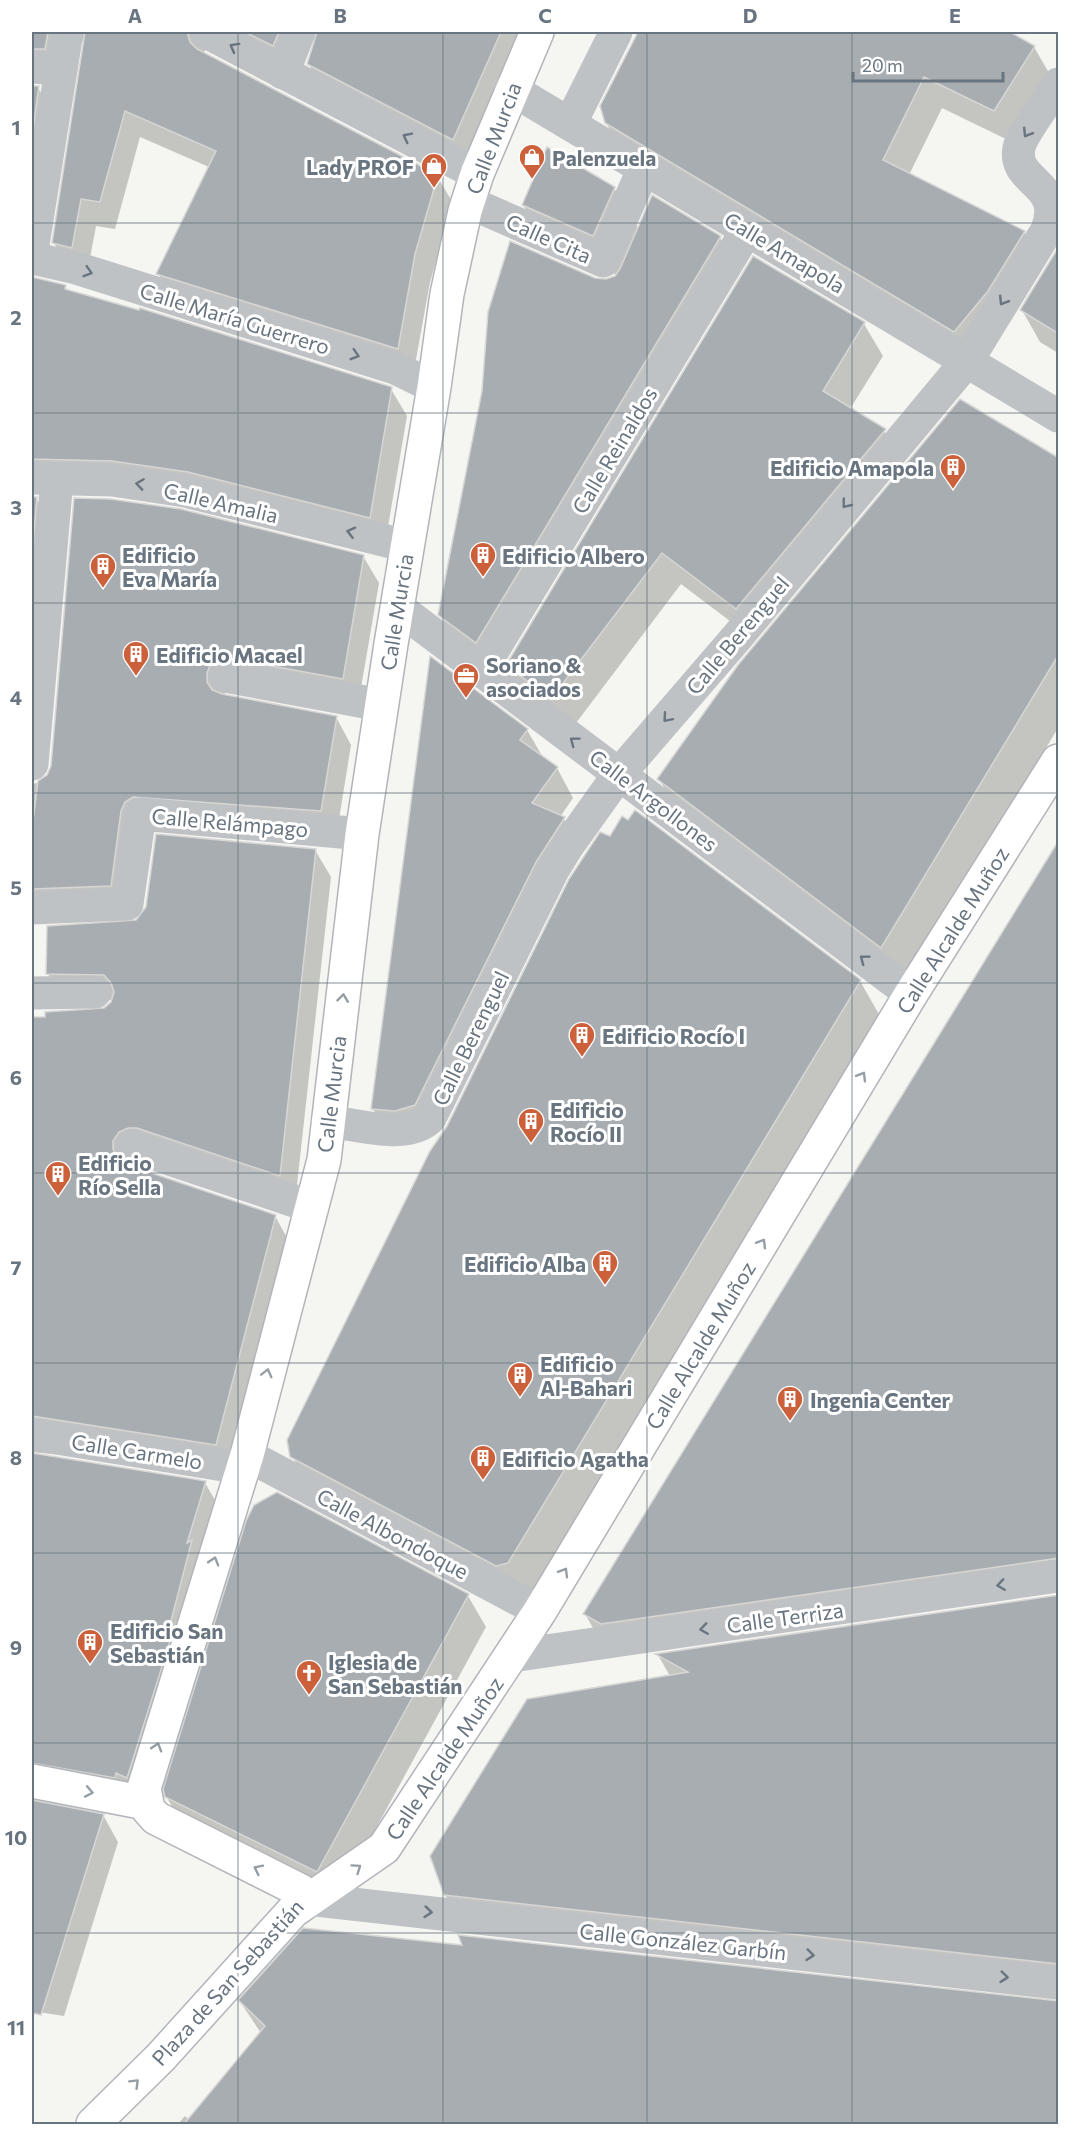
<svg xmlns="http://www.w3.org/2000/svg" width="1090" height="2156" font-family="Commissioner,sans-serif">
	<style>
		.shadow { fill: #0003 }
		.building { fill: #a7adb1; stroke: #d6d6d5; stroke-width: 1.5 }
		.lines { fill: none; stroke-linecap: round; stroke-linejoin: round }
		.secondary-casing { stroke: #b1b5b9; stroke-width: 36 }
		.street { stroke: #bfc2c5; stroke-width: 33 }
		.secondary { stroke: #fff; stroke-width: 33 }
		.oneway { stroke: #68747f }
		.oneway2 { stroke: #959ea5 }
		.grid { fill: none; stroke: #68747f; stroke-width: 1.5; stroke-opacity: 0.55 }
		.labels { text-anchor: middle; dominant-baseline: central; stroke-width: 6; stroke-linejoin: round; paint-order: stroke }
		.street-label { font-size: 21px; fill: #68747f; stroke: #fff }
		.poi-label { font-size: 21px; font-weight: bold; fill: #68747f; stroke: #fff; text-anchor: start }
		.neatline { fill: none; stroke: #68747f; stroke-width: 2 }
		.grid-label { font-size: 20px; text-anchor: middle; font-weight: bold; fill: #68747f }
	</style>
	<rect width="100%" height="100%" fill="#f5f5f2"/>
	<g class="shadow">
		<polygon points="32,32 529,32 468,166 324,91 308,63 316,41 313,40 289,72 212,43 204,52 437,176 453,203 430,282 413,376 174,301 158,273 209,167 140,137 115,229 96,226 87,274 70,270 54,243 86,41 76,42 32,85"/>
		<polygon points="639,32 1007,32 1034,47 1052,78 1012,142 942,108 909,175 1024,232 1042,263 973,363 625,155 606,123 601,106"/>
		<polygon points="32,86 38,88 54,115 32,257"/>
		<polygon points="614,188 639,230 653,198 720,238 736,265 492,669 456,642 440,614 595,280 605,281 617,275 546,244 523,205"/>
		<polygon points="1058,250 1058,353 1040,342 1022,310"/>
		<polygon points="32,277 65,286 68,292 391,389 407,416 385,544 206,500 39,488 32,495"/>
		<polygon points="864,324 883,356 850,409 884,431 903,463 755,640 681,584 570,731 526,698 507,665"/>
		<polygon points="1058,460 1058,728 903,985 681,817 659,779"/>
		<polygon points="32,497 36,498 51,526 32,753"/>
		<polygon points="363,556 379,583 358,705 226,691 224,696 336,717 351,745 336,838 149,824 126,913 32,905 32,784 41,782"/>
		<polygon points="432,658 527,730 544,759 557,768 573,798 560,817 564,819 581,848 432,1134 389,1138 373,1109"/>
		<polygon points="610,838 860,981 880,1016 528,1598 312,1492 292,1456 448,1127"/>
		<polygon points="1058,842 1058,1585 600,1640 585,1614"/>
		<polygon points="315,850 331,877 295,1203 134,1159 129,1167 275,1216 290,1243 231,1472 32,1452 32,1018 105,1010 115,1000 64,1001 48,974 137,922"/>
		<polygon points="32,1454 205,1483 221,1510 143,1805 34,1796 32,1800"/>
		<polygon points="468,1596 486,1627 335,1903 185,1829 166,1796"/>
		<polygon points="1058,1596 1058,1988 461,1922 445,1895 670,1676 658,1655"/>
		<polygon points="32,1801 103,1815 118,1842 64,2016 32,2011"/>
		<polygon points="239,2000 1058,2003 1058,2124 178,2124 185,2116 189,2120 261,2033"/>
	</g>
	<g class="building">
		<polygon points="32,32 48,32 45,49 32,49"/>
		<polygon points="85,32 187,32 190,42 197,49 438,175 415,254 398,349 156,274 216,151 125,111 100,202 81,199 72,248 52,243"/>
		<polygon points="245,32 279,32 273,46"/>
		<polygon points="317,32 501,32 453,140 307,64"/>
		<polygon points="638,32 1010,32 1035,46 994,111 924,77 883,160 1025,231 988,291 954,332 605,123 600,106"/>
		<polygon points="32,86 39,86 32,135"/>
		<polygon points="547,147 615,187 593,236 522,205"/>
		<polygon points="652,195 721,236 476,643 438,615 482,391 488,312 510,241 595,278 606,279 615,276 620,269"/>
		<polygon points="1058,248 1059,248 1059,334 1020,310"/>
		<polygon points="753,256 865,322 823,391 886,429 736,609 662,553 551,699 506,665"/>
		<polygon points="32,277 66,285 65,289 139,310 140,308 392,387 370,518 188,472 112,461 32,459"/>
		<polygon points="960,399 1059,458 1059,654 881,948 657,779 738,665"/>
		<polygon points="32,497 37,497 32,555"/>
		<polygon points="74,498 110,499 181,509 364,555 343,679 228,658 218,659 211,663 207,673 207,682 212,690 222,694 337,716 321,811 133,797 125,802 121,811 111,886 32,889 32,829 38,781 47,775 51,766"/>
		<polygon points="430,656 528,729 520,740 558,767 532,803 565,817 536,862 415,1105 395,1111 371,1109"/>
		<polygon points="635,810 861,980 508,1563 496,1566 290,1457 287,1440 430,1151 447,1126 569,879 600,832 610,836 622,816 628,820"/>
		<polygon points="156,834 316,849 280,1176 137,1128 128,1128 119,1132 113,1141 113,1149 117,1158 125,1164 276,1215 216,1445 32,1416 32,1017 45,1017 45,1012 104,1008 111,1002 114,992 111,983 104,975 46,974 47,926 136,920 146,907"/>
		<polygon points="1059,840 1059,1558 601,1624 583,1614"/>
		<polygon points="32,1453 206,1481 187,1543 192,1540 167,1636 171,1638 127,1778 116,1773 115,1778 32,1763"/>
		<polygon points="277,1492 469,1594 317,1872 165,1797 163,1789 246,1521 254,1505"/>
		<polygon points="1059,1595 1059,1964 444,1895 430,1856 527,1699 688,1672 655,1654"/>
		<polygon points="32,1800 104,1814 41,2015 32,2013"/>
		<polygon points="303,1928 462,1945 458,1935 1059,2001 1059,2124 184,2124 265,2026 238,2000"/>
	</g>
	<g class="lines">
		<g class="secondary-casing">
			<g id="secondary">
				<polyline points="32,1781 146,1803"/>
				<polyline points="307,1899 301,1891 156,1818 148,1809 144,1788 247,1455 324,1160 362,834 391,644 434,387 447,294 465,211 477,174 537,32"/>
				<polyline points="93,2124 161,2057 293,1911 384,1848 540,1611 911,994 1058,761"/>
			</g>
		</g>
		<g class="street">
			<polyline points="206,32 477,174"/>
			<polyline points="32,67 61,69"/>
			<polyline points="283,73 299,32"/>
			<polyline points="511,89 1058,416"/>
			<polyline points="570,124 616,32"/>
			<polyline points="468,202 603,261 644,168"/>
			<polyline points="32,251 67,32"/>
			<polyline points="32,258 76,268 395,368 434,387"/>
			<polyline points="32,478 112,480 185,491 407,546"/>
			<polyline points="397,607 911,994"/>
			<polyline points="481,670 747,230"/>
			<polyline points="225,676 381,705"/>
			<polyline points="32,764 57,479"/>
			<polyline points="32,908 127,904 140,814 362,834"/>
			<polyline points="32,993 95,992"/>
			<path d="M328,1121C358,1125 407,1140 430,1118L553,870L567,847L619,774L738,636L967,361L1047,230C1065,181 1012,184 1019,148C1021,135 1050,97 1058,84"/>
			<polyline points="131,1146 312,1207"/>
			<polyline points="32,1434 242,1468"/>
			<polyline points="247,1455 540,1611"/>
			<polyline points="512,1656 1058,1576"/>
			<polyline points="307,1899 1058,1983"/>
		</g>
		<use href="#secondary" class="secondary"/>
	</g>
	<defs><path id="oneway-chevron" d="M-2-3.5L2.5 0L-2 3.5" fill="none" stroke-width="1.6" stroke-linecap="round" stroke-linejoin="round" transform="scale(1.5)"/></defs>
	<g class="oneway">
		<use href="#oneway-chevron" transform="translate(234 47) rotate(-151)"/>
		<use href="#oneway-chevron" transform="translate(1027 133) rotate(122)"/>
		<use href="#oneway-chevron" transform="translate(407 137) rotate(-153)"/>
		<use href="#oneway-chevron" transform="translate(88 272) rotate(17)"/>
		<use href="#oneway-chevron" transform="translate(1003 301) rotate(122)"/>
		<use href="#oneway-chevron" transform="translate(355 355) rotate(17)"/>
		<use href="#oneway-chevron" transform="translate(140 484) rotate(-172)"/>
		<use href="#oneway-chevron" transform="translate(846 504) rotate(129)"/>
		<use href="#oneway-chevron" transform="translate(351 532) rotate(-166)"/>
		<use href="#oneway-chevron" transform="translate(667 718) rotate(131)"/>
		<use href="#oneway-chevron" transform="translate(574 741) rotate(-143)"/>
		<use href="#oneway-chevron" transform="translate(864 959) rotate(-143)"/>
		<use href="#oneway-chevron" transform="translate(1001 1585) rotate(172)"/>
		<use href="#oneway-chevron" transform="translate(704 1629) rotate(172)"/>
		<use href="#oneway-chevron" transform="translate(428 1912) rotate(6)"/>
		<use href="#oneway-chevron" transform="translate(810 1955) rotate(6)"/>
		<use href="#oneway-chevron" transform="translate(1004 1977) rotate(6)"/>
	</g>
	<g class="oneway2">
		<use href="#oneway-chevron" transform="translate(343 998) rotate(-83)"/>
		<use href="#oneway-chevron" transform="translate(862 1076) rotate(-59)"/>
		<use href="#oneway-chevron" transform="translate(762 1243) rotate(-59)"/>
		<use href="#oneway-chevron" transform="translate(267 1373) rotate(-76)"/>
		<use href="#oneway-chevron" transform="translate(214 1561) rotate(-73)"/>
		<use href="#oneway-chevron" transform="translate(564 1572) rotate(-59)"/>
		<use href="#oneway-chevron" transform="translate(157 1747) rotate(-73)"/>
		<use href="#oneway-chevron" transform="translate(89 1792) rotate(11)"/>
		<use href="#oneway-chevron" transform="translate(357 1868) rotate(-35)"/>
		<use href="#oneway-chevron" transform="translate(258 1869) rotate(-154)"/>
		<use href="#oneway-chevron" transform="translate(135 2083) rotate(-45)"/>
	</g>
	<path class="grid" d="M238,32V2124M443,32V2124M647,32V2124M852,32V2124M32,223H1058M32,413H1058M32,603H1058M32,793H1058M32,983H1058M32,1173H1058M32,1363H1058M32,1553H1058M32,1743H1058M32,1933H1058"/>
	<defs>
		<g id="shop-pin" transform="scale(1.35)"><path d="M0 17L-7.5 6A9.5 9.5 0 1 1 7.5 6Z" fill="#cc603a" stroke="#fff"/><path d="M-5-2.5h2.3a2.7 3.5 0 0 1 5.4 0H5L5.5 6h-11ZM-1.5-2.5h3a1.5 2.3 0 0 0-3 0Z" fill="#fff"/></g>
		<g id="building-pin" transform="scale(1.35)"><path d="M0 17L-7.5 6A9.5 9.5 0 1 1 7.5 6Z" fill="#cc603a" stroke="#fff"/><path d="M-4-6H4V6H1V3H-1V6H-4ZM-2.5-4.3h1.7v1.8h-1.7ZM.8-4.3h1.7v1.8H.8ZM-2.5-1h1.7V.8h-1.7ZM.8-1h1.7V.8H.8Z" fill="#fff"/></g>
		<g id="office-pin" transform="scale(1.35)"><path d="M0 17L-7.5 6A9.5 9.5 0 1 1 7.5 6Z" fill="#cc603a" stroke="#fff"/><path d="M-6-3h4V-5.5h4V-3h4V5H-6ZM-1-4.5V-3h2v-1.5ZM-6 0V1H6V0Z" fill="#fff"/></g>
		<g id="church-pin" transform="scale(1.35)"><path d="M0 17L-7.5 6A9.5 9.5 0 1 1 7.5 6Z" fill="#cc603a" stroke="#fff"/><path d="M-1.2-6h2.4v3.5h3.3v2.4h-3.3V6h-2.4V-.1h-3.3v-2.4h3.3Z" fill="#fff"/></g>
	</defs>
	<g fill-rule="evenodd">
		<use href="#shop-pin" x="532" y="157"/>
		<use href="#shop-pin" x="434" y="166"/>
		<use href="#building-pin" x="953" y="467"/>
		<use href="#building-pin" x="483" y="555"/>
		<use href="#building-pin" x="103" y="566"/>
		<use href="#building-pin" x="136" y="654"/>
		<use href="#office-pin" x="466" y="676"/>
		<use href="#building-pin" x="582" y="1035"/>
		<use href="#building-pin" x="531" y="1121"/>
		<use href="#building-pin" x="58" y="1174"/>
		<use href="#building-pin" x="605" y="1263"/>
		<use href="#building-pin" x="520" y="1375"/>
		<use href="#building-pin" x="790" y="1399"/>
		<use href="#building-pin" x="483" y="1458"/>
		<use href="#building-pin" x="90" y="1642"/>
		<use href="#church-pin" x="309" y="1673"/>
	</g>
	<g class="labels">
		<g class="street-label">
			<text transform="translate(493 138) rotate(-69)">Calle Murcia</text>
			<text transform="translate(549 238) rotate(24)">Calle Cita</text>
			<text transform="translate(785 252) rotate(31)">Calle Amapola</text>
			<text transform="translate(235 318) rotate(17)">Calle María Guerrero</text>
			<text transform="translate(614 450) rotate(-59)">Calle Reinaldos</text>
			<text transform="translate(221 502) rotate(13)">Calle Amalia</text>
			<text transform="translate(396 612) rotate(-81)">Calle Murcia</text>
			<text transform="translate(737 635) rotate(-50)">Calle Berenguel</text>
			<text transform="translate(654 800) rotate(37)">Calle Argollones</text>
			<text transform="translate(230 822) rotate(5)">Calle Relámpago</text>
			<text transform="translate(952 930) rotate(-58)">Calle Alcalde Muñoz</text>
			<text transform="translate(470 1038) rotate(-64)">Calle Berenguel</text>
			<text transform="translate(331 1094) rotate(-83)">Calle Murcia</text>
			<text transform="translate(700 1345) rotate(-59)">Calle Alcalde Muñoz</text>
			<text transform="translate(137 1451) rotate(9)">Calle Carmelo</text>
			<text transform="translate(393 1533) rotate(28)">Calle Albondoque</text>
			<text transform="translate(785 1617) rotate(-8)">Calle Terriza</text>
			<text transform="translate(444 1758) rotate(-56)">Calle Alcalde Muñoz</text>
			<text transform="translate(683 1941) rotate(6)">Calle González Garbín</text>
			<text transform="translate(227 1982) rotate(-48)">Plaza de San Sebastián</text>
		</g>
		<g class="poi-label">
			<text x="552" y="157">Palenzuela</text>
			<text x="414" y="166" text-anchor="end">Lady PROF</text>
			<text x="934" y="467" text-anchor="end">Edificio Amapola</text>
			<text x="122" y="554">Edificio<tspan x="122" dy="24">Eva María</tspan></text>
			<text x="502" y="555">Edificio Albero</text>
			<text x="156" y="654">Edificio Macael</text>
			<text x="486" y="664">Soriano &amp;<tspan x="486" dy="24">asociados</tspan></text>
			<text x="602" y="1035">Edificio Rocío I</text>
			<text x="550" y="1109">Edificio<tspan x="550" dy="24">Rocío II</tspan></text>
			<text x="78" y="1162">Edificio<tspan x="78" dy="24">Río Sella</tspan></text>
			<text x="586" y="1263" text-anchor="end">Edificio Alba</text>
			<text x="540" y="1363">Edificio<tspan x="540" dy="24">Al-Bahari</tspan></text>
			<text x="810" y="1399">Ingenia Center</text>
			<text x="502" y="1458">Edificio Agatha</text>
			<text x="110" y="1630">Edificio San<tspan x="110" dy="24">Sebastián</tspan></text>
			<text x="328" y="1661">Iglesia de<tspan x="328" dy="24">San Sebastián</tspan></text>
		</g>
	</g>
	<rect width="1090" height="2156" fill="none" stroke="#ffffff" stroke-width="66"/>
	<path d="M853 72v9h150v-9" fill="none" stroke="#68747f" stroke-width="3"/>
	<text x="862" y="72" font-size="18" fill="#68747f" stroke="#ffffff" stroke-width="4.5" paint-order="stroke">20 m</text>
	<rect x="33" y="33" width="1024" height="2090" class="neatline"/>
	<g class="grid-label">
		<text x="135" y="23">A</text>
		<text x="340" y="23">B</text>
		<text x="545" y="23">C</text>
		<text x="750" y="23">D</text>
		<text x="955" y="23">E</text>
		<text x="16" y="135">1</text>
		<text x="16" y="325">2</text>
		<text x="16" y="515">3</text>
		<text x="16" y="705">4</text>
		<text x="16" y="895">5</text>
		<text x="16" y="1085">6</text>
		<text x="16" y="1275">7</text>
		<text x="16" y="1465">8</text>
		<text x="16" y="1655">9</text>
		<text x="16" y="1845">10</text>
		<text x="16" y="2035">11</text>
	</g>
</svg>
